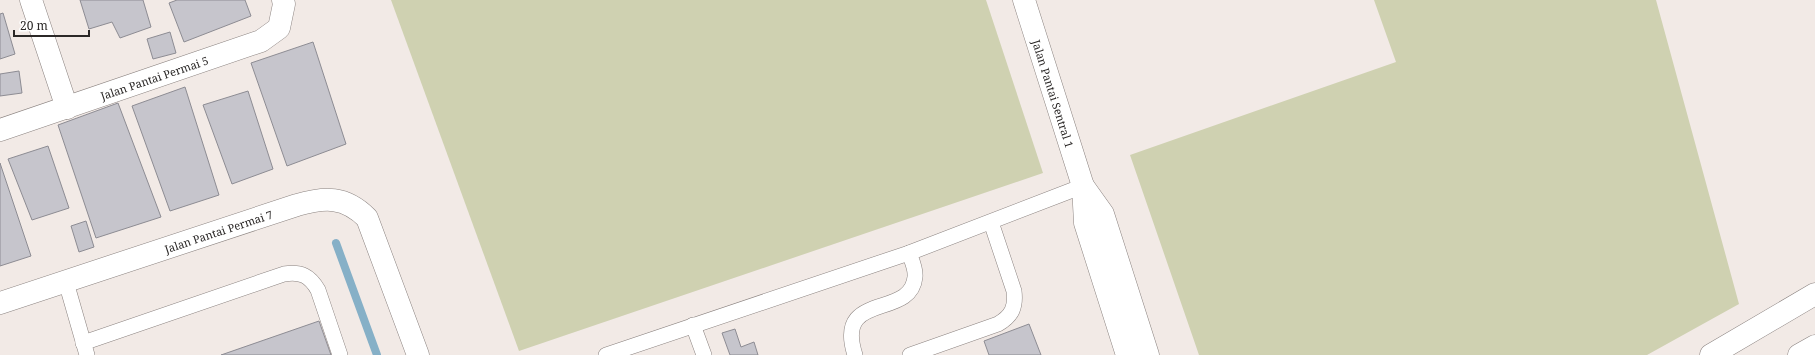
<svg xmlns="http://www.w3.org/2000/svg" width="1815" height="355" font-family="'Noto Serif',serif">
	<style>
		.green { fill: #cfd1b1 }
		.lines { fill: none; stroke-linecap: round; stroke-linejoin: round }
		.stream { stroke: #86b0c7; stroke-width: 8 }
		.building { fill: #c6c5cc; stroke: #8d8c93 }
		.lane-casing { stroke: #8b8380; stroke-width: 16 }
		.street-casing { stroke: #8b8380; stroke-width: 23 }
		.secondary-casing { stroke: #8b8380; stroke-width: 23 }
		.lane { stroke: #fff; stroke-width: 15 }
		.street { stroke: #fff; stroke-width: 22 }
		.secondary { stroke: #fff; stroke-width: 22 }
		.labels { text-anchor: middle; dominant-baseline: central; stroke-width: 3; stroke-linejoin: round; paint-order: stroke }
		.street-label { font-size: 11px; fill: #2b2827; stroke: #fff }
	</style>
	<rect width="100%" height="100%" fill="#f2eae6"/>
	<g class="green">
		<polygon points="391,0 986,0 1043,173 519,351"/>
		<polygon points="1374,0 1656,0 1739,304 1647,355 1199,355 1130,155 1396,62"/>
	</g>
	<g class="lines">
		<polyline class="stream" points="336,243 377,355"/>
	</g>
	<g class="building">
		<polygon points="80,0 143,0 151,27 120,38 112,22 89,29"/>
		<polygon points="177,0 245,0 251,16 184,42 169,3"/>
		<polygon points="3,13 15,54 0,59 0,14"/>
		<polygon points="170,32 176,53 153,59 147,39"/>
		<polygon points="313,42 346,144 287,166 251,63"/>
		<polygon points="19,71 22,93 0,96 0,74"/>
		<polygon points="185,87 219,195 170,211 132,106"/>
		<polygon points="248,91 273,169 232,184 203,105"/>
		<polygon points="118,103 161,217 96,238 58,125"/>
		<polygon points="48,146 69,208 32,220 8,159"/>
		<polygon points="0,163 31,256 0,266"/>
		<polygon points="86,221 94,247 79,252 71,226"/>
		<polygon points="319,321 331,355 221,355"/>
		<polygon points="1029,324 1041,355 989,355 984,341"/>
		<polygon points="735,329 741,347 754,342 758,355 730,355 722,333"/>
	</g>
	<g class="lines">
		<g class="lane-casing">
			<g id="lane">
				<polyline points="66,282 87,355"/>
				<polyline points="693,325 704,355"/>
				<path d="M83,343L284,274C301,271 310,276 318,290L340,355"/>
				<polyline points="606,355 909,253 1083,186"/>
				<path d="M855,355C834,290 911,320 915,277C916,269 912,261 909,253"/>
				<path d="M910,355L998,324C1012,316 1016,307 1014,291L991,222"/>
			</g>
		</g>
		<g class="street-casing">
			<g id="street">
				<polyline points="31,0 67,108"/>
				<path id="s1" d="M1024,0L1083,186L1085,223L1127,355"/>
				<path id="s2" d="M0,130L261,41L279,28L284,4L283,0"/>
				<polyline points="1083,186 1103,214 1148,355"/>
			</g>
		</g>
		<g class="secondary-casing">
			<g id="secondary">
				<path id="s3" d="M0,303L297,205C325,197 345,196 367,218L418,355"/>
				<polyline points="1711,355 1815,294"/>
				<polyline points="1799,355 1815,346"/>
			</g>
		</g>
		<use href="#lane" class="lane"/>
		<use href="#street" class="street"/>
		<use href="#secondary" class="secondary"/>
	</g>
	<g class="labels">
		<g class="street-label">
			<text stroke="none"><textPath href="#s2" startOffset="163">Jalan Pantai Permai 5</textPath></text>
			<text stroke="none"><textPath href="#s1" startOffset="98">Jalan Pantai Sentral 1</textPath></text>
			<text stroke="none"><textPath href="#s3" startOffset="230">Jalan Pantai Permai 7</textPath></text>
		</g>
	</g>
	<path d="M14 30v6h75v-6" fill="none" stroke="#2b2827" stroke-width="2"/>
	<text x="20" y="30" font-size="12" fill="#2b2827" stroke="#ffffff" stroke-width="3" paint-order="stroke">20 m</text>
</svg>
